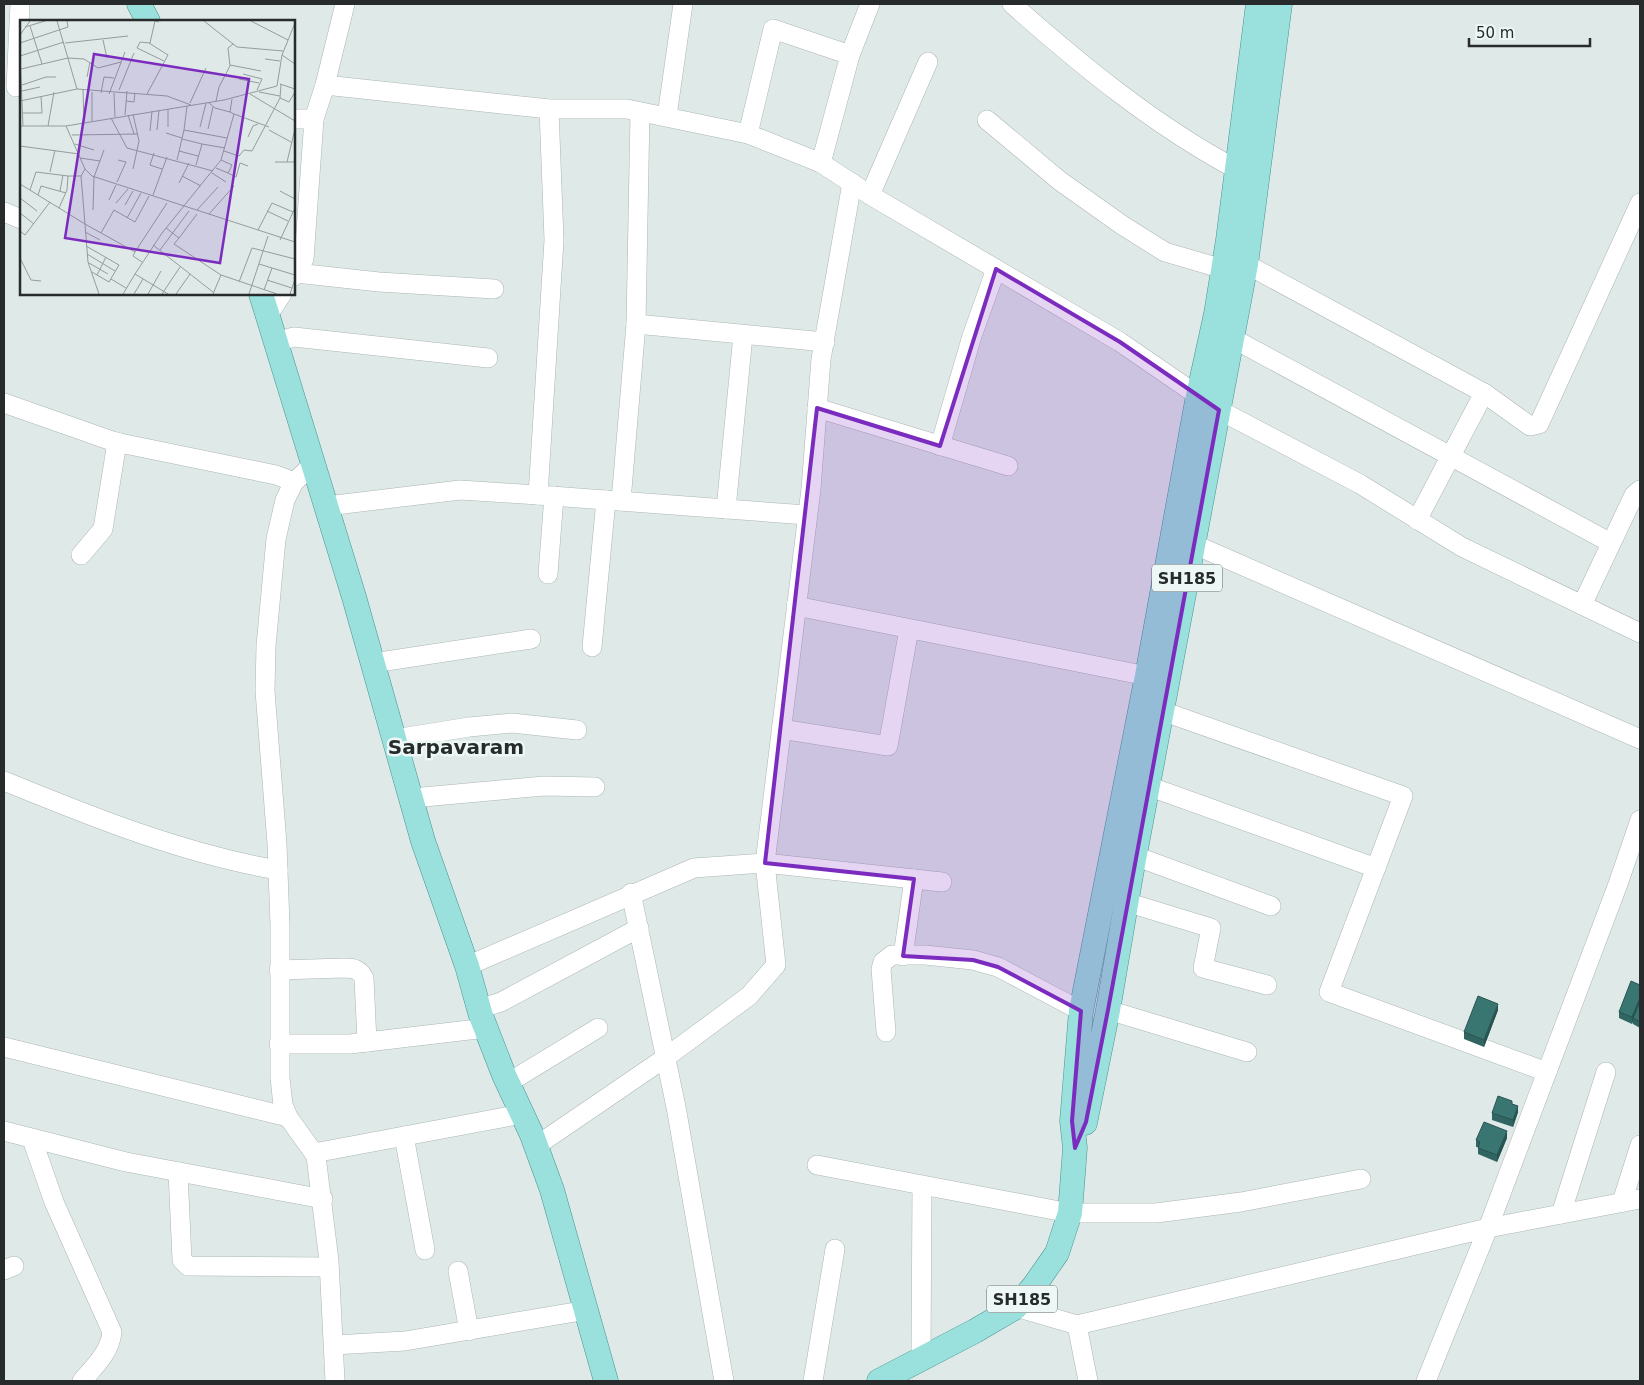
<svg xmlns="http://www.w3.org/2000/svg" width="1644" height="1385" font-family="'DejaVu Sans',sans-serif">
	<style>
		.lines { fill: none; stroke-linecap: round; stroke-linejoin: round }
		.minor-casing { stroke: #acb6b5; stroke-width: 20 }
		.major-casing { stroke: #469490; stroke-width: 25 }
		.minor { stroke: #fff; stroke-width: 19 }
		.major { stroke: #9ae0dd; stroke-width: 24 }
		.wall { fill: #316562 }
		.shaded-wall { fill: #285350 }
		.building { fill: #397672; stroke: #285350 }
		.marked { fill: #7b2cbf; fill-opacity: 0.2; stroke: #7b2cbf; stroke-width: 4; stroke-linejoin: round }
		.labels { text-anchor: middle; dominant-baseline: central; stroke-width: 5; stroke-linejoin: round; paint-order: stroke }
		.shield { fill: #ecf7f6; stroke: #626868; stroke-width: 1 }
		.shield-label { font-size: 16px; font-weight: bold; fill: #272b2b }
		.quarter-label { font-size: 20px; font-weight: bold; fill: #272b2b; stroke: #ecf7f6 }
		.inset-road { fill: none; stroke: #959d9c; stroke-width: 1 }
		.view { fill: #7b2cbf; fill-opacity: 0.15; stroke: #7b2cbf; stroke-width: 2.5 }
		.inset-edge { fill: none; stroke: #272b2b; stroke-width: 2.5 }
	</style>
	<rect width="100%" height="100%" fill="#dfe9e8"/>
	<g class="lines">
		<g class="minor-casing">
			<g id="minor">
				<path d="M1012,4C1082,66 1154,125 1236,169"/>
				<polyline points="850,55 870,4"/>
				<polyline points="325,85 345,4"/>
				<polyline points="16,87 20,4"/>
				<polyline points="549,109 554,240 538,495 807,515"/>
				<polyline points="640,112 636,324 825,342"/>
				<polyline points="667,116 683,4"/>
				<polyline points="294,119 314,119 325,85 549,109 627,109 748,134 821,163 870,195 1120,342 1219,410 1360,484 1462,547 1640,633"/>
				<polyline points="987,120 1060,181 1122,225 1165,252 1223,269"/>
				<polyline points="748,134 773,29 850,55 821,163"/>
				<polyline points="870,195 928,62"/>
				<polyline points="4,212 21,219"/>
				<polyline points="1246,264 1484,393 1417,520"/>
				<polyline points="296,273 379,282 494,289"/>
				<polyline points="294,276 304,259 314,119"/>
				<polyline points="268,315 282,294"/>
				<polyline points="1232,338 1611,543"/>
				<polyline points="276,342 294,337 488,358"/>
				<polyline points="1484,393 1530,426 1539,424 1640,203"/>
				<polyline points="4,403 115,442 276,475 294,482"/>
				<polyline points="817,408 1008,466"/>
				<polyline points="940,446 972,336 996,269"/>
				<polyline points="314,464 294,482 285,500 276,539 266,646 265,691 277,844 280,925 280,1078 283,1105 288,1117 316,1156 329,1261 335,1381"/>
				<polyline points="621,501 636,324"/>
				<polyline points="327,506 460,490 538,495"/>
				<polyline points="726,509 743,335"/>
				<polyline points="1193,544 1640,739"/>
				<polyline points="81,555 103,529 117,442"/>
				<polyline points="548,574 554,496"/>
				<polyline points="1582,605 1634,495 1640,490"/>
				<polyline points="796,606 1147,676"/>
				<polyline points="592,647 606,500"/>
				<polyline points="373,663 531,639"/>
				<polyline points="1162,711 1403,796 1329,992 1547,1072"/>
				<polyline points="781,729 888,746 909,629"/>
				<polyline points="395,739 469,727 512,723 577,730"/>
				<path d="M4,781C92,817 184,854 278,870"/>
				<polyline points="1148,786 1376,868"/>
				<polyline points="412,798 544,786 595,787"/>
				<polyline points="1135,856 1271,906"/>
				<polyline points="631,893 676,1107 724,1381"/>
				<polyline points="1126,902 1211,928 1203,968 1267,985"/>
				<polyline points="903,956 914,879"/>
				<polyline points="467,966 694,868 765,863 942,882"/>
				<path d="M279,970L344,968C354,968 359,969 364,978L367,1042"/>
				<polyline points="479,1009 501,1002 639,928"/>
				<polyline points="1108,1010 1247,1052"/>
				<polyline points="886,1032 881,969 883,962 892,955 925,955 973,960 998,967 1081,1011"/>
				<polyline points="279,1044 350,1044 486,1028"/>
				<polyline points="4,1047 288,1117"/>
				<polyline points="508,1083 598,1028"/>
				<polyline points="4,1131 126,1162 323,1199"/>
				<polyline points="404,1136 425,1250"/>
				<path d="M32,1139L54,1202L112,1332C110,1352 95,1366 82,1381"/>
				<polyline points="536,1146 665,1058 749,996 776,965 765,863 811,489 821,359 852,183"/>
				<polyline points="314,1153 522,1114"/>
				<polyline points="817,1165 1070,1213 1156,1213 1241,1202 1361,1179"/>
				<polyline points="178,1172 182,1260 188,1266 329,1267"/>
				<polyline points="1622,1202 1640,1145"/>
				<polyline points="1561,1214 1606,1072"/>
				<polyline points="4,1270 14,1266"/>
				<polyline points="458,1271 469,1331"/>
				<polyline points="1016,1307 1077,1325 1488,1228 1618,884 1640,820"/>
				<polyline points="1077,1325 1088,1381"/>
				<polyline points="334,1345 405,1341 587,1310"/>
				<polyline points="921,1358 922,1186"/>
				<polyline points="813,1381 835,1249"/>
				<polyline points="1426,1381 1488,1228 1640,1199"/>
			</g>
		</g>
		<g class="major-casing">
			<g id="major">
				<polyline points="139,4 148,21"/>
				<polyline points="261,294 354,597 423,841 467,966 481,1016 504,1075 532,1135 552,1190 606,1381"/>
				<polyline points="1085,1123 1108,1010 1131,875 1246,264 1280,4"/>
				<polyline points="879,1381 975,1331 1016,1307 1034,1286 1057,1253 1070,1213 1075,1148 1072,1121 1081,1011 1147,676 1198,396 1216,314 1228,240 1258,4"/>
			</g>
		</g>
		<use href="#minor" class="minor"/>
		<use href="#major" class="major"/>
	</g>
	<g class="wall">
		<polygon points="1640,985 1640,1028 1633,1024 1633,1022 1632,1024 1619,1018 1619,1012"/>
		<polygon points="1498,1010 1484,1047 1464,1039 1464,1032"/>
		<polygon points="1512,1104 1518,1112 1513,1127 1492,1120 1492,1113"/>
		<polygon points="1507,1138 1497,1162 1478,1154 1478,1147 1476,1147 1476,1140"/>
	</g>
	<g class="shaded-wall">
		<polygon points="1640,998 1640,1004 1633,1018 1632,1024 1632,1017"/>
		<polygon points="1498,1004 1498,1010 1484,1047 1484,1040"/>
		<polygon points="1518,1106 1518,1112 1513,1127 1513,1120"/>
		<polygon points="1507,1131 1507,1138 1497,1162 1497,1155"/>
	</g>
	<g class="building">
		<polygon points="1631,981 1640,985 1640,998 1632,1017 1619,1012"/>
		<polygon points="1478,996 1498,1004 1484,1040 1464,1032"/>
		<polygon points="1640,1002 1640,1022 1633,1018"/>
		<polygon points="1498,1096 1512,1101 1512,1104 1518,1106 1513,1120 1492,1113"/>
		<polygon points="1484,1122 1507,1131 1497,1155 1478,1148 1480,1142 1476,1140"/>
	</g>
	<path class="marked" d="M996,269L1120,342L1219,410L1108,1010L1086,1122L1075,1148L1072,1121L1081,1011L998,967L973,960L903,956L914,879L765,863L817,408L940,446Z"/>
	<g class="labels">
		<g class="shield">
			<rect x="1152" y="564.5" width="70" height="27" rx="4"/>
			<rect x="987" y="1285.5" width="70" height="27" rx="4"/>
		</g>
		<g class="shield-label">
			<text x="1187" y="578">SH185</text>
			<text x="1022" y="1299">SH185</text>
		</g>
		<g class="quarter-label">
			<text x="456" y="747">Sarpavaram</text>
		</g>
	</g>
	<g transform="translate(20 20)">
		<rect width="275" height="275" fill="#dfe9e8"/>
		<path class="inset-road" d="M37,1L57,69M184,1L217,27L263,31M231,1L268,20M139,2L135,1L130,23L120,22L117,28L144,41M10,6L22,44M5,7L25,1M0,15L10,1M83,20L87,38M0,23L48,7L47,1M45,23L108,16M0,35L3,106M262,35L275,44M0,36L44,22M245,39L260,41M210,45L241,51M1,49L48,38L64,39L78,48L101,42M223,54L242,59L237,70M67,57L70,42M219,59L239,63M260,64L275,69M2,65L26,57H36M63,70L64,102M99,70L114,33M2,71L20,67M239,72L260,76M81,73L84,57L94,58M94,73L95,97M89,74L105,32M127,74L148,35L129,23M230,74L275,101M260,78L269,82L275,72M0,81L57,69L147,76L171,85M106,81L114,82L115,73M196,81L199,67L210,46L208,28L213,24M170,83L186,48M189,83L195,88L210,92M3,93H22L21,76M113,94L119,121L113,149M214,94L249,107M105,95L107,71M108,95L114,114M91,98L107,128L193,151M72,101V72M0,106H46L65,149L72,156L275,222M28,106L34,72M46,106L204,80L257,66L262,35L275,3M148,107V89M180,107L186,83M188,109L193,87M137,110L139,90M164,110L167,86M249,110L271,122M130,111L132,91M146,113L162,118M52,115L118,114M228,117L233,106L238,104M162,119L182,124M55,124L74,130M0,126L59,134M159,131L178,136M204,131L219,136L224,130L232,131L260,78L261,64M134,133L130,145L142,149M60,138L80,141M157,140L164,110L207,118M255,142H275M267,142L275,109M176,145L182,124L205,128M196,148L208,153L212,145L201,140M65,149L61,156L65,204L115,232L147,183M30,152L35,130M192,153L206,162M208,153L216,157L220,143L228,146M162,156L181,166M97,162L106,142L98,140M159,163L169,143M0,164L65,204L68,242L79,274M10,170L16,152L48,156M40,171L43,155M260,171L275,179M18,175L21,166L46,173M133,175L147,137M0,178L17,191M89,180L96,165M96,183L108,169M105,185L113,171M39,188L47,170L48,156H61M73,190L74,157L84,130M177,190L198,167M247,191L268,201M0,193L14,204M189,194L214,166M107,198L121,173M146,208L159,218L177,194M238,210L252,183L273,192M0,211L5,215L30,182M65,212L80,220M81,213L94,190L115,202L129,176M159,218L154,224L201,255M260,220L275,188M133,225L193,272M66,226L99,245L89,262L72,252M140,230L169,191M115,232L113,236L122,242M67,234L95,251M0,238L11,260L21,261M69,243L88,254M239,244L275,255M77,255L86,237M91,259L106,268M247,260L272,268M219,262L232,228L275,239M244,270L252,248M103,274L115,254M114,274L123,259M128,274L141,251M142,274L160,247M148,274L115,254L142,213L201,140L214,94L210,92L212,79M156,274L170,254M193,274L201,255L257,274M229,274L248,216M270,274L275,259"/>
		<path class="view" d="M74,34L229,59L200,243L45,218Z"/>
		<rect width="275" height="275" class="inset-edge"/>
	</g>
	<rect width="1644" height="1385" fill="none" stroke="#272b2b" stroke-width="10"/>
	<path d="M1469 38v8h121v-8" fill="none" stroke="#272b2b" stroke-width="2.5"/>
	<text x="1476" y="38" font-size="15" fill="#272b2b" stroke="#ecf7f6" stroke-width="4" paint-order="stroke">50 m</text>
</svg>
